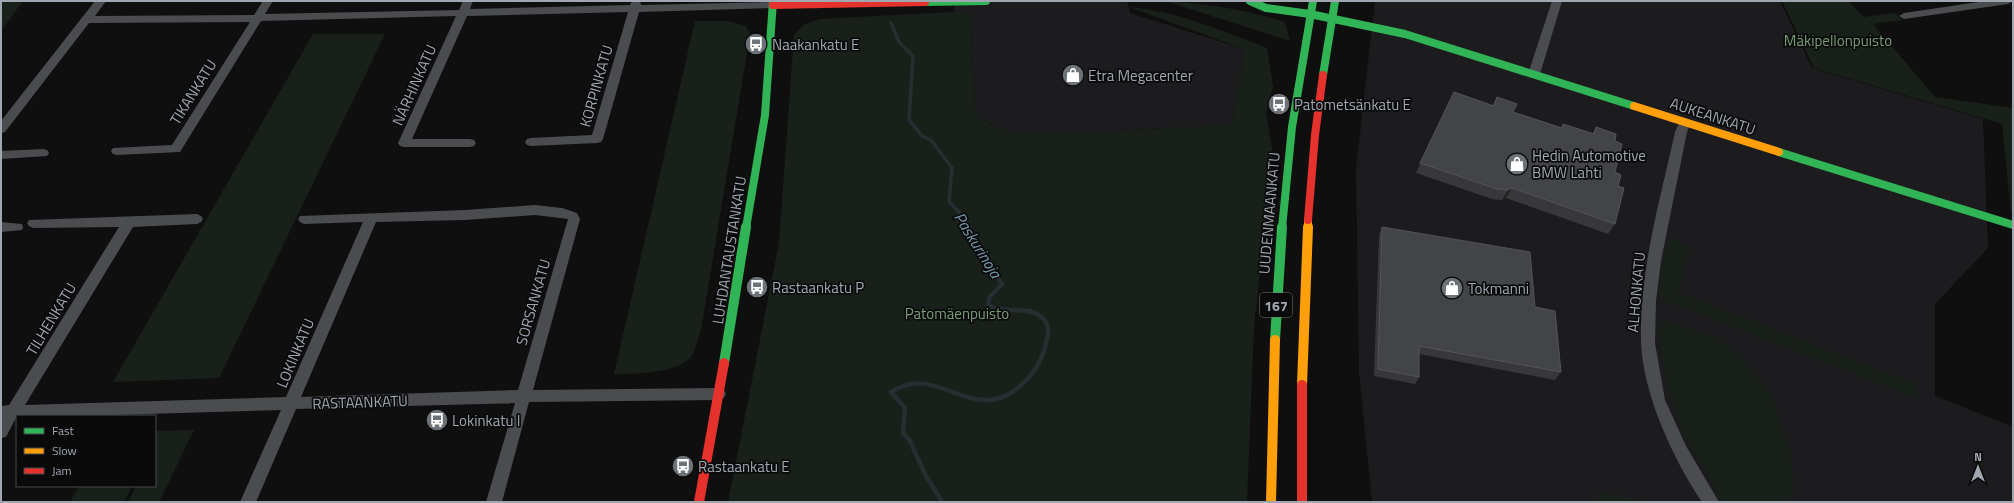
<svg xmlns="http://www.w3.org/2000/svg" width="2014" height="503" font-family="'Titillium Web',sans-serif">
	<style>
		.built { fill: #1c1c1e }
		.green { fill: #19201a }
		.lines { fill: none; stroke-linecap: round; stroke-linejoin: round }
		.stream-far1 { stroke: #262e32; stroke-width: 3.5 }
		.stream { stroke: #262e32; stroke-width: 4.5 }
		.street { fill: #4a4c4f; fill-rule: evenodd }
		.fast-far1 { stroke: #30b455; stroke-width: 8 }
		.fast { stroke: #30b455; stroke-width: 10 }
		.slow-far1 { stroke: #ff9f0a; stroke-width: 8 }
		.slow { stroke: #ff9f0a; stroke-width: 10 }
		.jam-far1 { stroke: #e5322d; stroke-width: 8 }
		.jam { stroke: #e5322d; stroke-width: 10 }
		.wall { fill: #38383b }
		.shaded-wall { fill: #232324 }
		.building { fill: #434448; stroke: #525458 }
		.labels { text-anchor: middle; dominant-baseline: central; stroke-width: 3.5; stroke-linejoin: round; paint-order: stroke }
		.shield { fill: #0a0a0b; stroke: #73787f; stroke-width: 1 }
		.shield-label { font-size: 14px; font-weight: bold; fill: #a0a7b1 }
		.park-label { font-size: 15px; fill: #789d76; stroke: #0a0a0b }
		.poi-label { font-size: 15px; fill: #a0a7b1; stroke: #0a0a0b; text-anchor: start }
		.street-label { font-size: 15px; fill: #a0a7b1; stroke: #0a0a0b }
		.water-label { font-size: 16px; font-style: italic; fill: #769aad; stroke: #0a0a0b }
	</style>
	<rect width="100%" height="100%" fill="#0f0f10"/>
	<g class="built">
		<polygon points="954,1 1127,1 1130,13 1244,49 1232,124 1118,131 1015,132 1001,129 980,118 975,109 970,11 954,12"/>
		<polygon points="1375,1 1780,1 1812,68 1983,119 1988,248 1935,304 1935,396 2013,427 2013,502 1372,502 1359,372 1356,169"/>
	</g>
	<g class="green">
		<polygon points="1,1 23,1 1,31"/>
		<path d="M1165,1C1207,4 1246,9 1285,22L1290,41Z"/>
		<polygon points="1782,1 1848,1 1864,17 1895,13 1902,20 1873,24 1935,97 2013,108 2013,213 2011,213 2002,124 1814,68"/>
		<path d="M1129,7C1176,11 1223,31 1267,48L1273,87L1266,113L1273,155L1254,327L1247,502H728L779,243L794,35L803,25L819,19L970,11L975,109C984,124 999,129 1016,132L1118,131L1232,124L1244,49Z"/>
		<path d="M695,21H727L746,26L750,35L701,330C698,338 696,347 693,354C681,374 634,374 614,374Z"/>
		<polygon points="313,34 385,34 219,378 113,382"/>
		<polygon points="1675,239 1686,244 1690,249 1678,292 1916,384 1916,398 1668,302 1660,296 1657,289 1668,241"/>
		<polygon points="1663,319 1721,340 1745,361 1771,395 1790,451 1794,493 1784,502 1723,502 1722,500 1682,431 1666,378 1657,326"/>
		<polygon points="194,430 159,502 128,502 136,486 155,486 155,431"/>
		<polygon points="79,486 132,486 124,502 70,502"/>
		<polygon points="1600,492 1651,502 1592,502"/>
	</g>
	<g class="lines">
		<polyline class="stream-far1" points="891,23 899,42 913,56 909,120 922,136 931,140 952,168 949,202 965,218 966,225 970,228"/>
		<path class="stream" d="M942,502L926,476L910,441L903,433L905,408L891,392C938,361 972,427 1019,387C1033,375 1040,364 1045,347C1048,335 1052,324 1040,316C1026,305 1004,315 988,305L989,298L1002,284L979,249L969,227"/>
		<g class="street">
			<polygon points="95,1 106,1 95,16 254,15 263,1 273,1 265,14 459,10 463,1 473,1 470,9 630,5 632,1 640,1 641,5 773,2 778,5 773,8 639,12 603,139 601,142 597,143 531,146 527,145 525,142 527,139 531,138 592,135 628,12 467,16 412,139 470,139 474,140 476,143 474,146 470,147 404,147 400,146 398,143 456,16 261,21 180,152 117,155 113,154 111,151 113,148 172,145 250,22 89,23 5,132 1,133 1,121"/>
			<polygon points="1552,1 1562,1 1540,74 1534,78 1528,74"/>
			<polygon points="1985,1 2013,1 2008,4 1904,19 1899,16 1904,13"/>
			<path d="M1685,118L1691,122L1687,132L1661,261L1656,301L1655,343L1665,400L1686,446L1719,502H1702C1673,459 1643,394 1641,342C1639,271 1660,201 1675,132L1681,119Z"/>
			<polygon points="43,149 47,150 49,153 47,156 1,159 1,151"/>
			<path d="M535,205L562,208L577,213L580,219L533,390L719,388L724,390L726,394L724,398L719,400L529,402L502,502H486L515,403L296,409L256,502H240L281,410L78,416H17L6,437L1,438V406L9,405L119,227L33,228L29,226L27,223L29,220L197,214L201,216L203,219L201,222L197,224L133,227L25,405L286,397L363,222L304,224L300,222L298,219L300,216L465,210ZM535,215L568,219L518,390L301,397L376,222L465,220Z"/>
			<polygon points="1,222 22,224 23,227 22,230 1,232"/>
		</g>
		<g class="fast-far1">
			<polyline points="1250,1 1266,8 1310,14 1405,34 1634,106"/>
			<polyline points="925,2 986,1"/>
			<polyline points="1323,75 1335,1"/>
			<polyline points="1779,152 2013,225"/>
			<polyline points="746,228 765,115 773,1"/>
			<polyline points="1282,228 1292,127 1313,1"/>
		</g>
		<g class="fast">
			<polyline points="1275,340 1282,227"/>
			<polyline points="724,363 746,227"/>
		</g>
		<g class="slow-far1">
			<polyline points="1634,106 1779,152"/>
			<polyline points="1308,228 1308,220"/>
		</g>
		<g class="slow">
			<polyline points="1302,385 1308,227"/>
			<polyline points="1271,502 1275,340"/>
		</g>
		<g class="jam-far1">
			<polyline points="773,5 925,2"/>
			<polyline points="1308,220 1315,135 1323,75"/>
		</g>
		<g class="jam">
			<polyline points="1302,385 1302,502"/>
			<polyline points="699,502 724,363"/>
		</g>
	</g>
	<g class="wall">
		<polygon points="1497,97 1513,112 1561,128 1563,124 1592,134 1596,127 1615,141 1615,172 1618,186 1615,224 1608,234 1506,198 1502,200 1492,199 1416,173 1420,163 1493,105"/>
		<polygon points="1382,227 1535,307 1561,372 1555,380 1419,354 1419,377 1415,384 1374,376 1379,235"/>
	</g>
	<polygon class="shaded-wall" points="1512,188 1506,198 1502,200 1508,190"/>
	<g class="building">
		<polygon points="1454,92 1494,106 1497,97 1517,104 1513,112 1562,128 1563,124 1594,134 1596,127 1616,134 1615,141 1622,144 1615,172 1621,175 1618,186 1624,188 1615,224 1512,188 1508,190 1497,189 1420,163"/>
		<polygon points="1382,227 1530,252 1535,307 1555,311 1561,372 1419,346 1419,377 1378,369"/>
	</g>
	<defs>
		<g id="bus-disc" transform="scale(1.15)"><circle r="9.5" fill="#6d7279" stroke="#0a0a0b"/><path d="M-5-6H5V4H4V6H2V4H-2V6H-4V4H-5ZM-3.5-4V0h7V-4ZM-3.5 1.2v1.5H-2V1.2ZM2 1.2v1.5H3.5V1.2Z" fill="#fff"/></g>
		<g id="shop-disc" transform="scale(1.15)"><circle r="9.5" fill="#6d7279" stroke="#0a0a0b"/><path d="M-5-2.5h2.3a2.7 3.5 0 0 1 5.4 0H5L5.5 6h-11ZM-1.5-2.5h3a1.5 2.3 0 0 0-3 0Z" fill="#fff"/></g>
	</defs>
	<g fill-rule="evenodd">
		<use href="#bus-disc" x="756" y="44"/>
		<use href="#shop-disc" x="1073" y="75"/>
		<use href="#bus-disc" x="1279" y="104"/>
		<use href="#shop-disc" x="1517" y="164"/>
		<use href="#bus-disc" x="757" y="287"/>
		<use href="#shop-disc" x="1452" y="288"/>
		<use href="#bus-disc" x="437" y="420"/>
		<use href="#bus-disc" x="683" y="466"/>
	</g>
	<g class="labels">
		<rect class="shield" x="1260" y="293" width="32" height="24" rx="3"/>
		<g class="shield-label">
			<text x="1276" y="305">167</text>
		</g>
		<g class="park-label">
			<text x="1838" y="40">Mäkipellonpuisto</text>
			<text x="957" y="313">Patomäenpuisto</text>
		</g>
		<g class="poi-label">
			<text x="772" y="44">Naakankatu E</text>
			<text x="1088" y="75">Etra Megacenter</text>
			<text x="1294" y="104">Patometsänkatu E</text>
			<text x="1532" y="155">Hedin Automotive<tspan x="1532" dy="17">BMW Lahti</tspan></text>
			<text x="772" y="287">Rastaankatu P</text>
			<text x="1468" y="288">Tokmanni</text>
			<text x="452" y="420">Lokinkatu I</text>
			<text x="698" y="466">Rastaankatu E</text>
		</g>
		<g class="street-label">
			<text transform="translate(414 85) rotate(-66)">NÄRHINKATU</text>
			<text transform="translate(596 86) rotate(-74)">KORPINKATU</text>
			<text transform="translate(193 92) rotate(-58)">TIKANKATU</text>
			<text transform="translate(1713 116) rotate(18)">AUKEANKATU</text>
			<text transform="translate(1269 213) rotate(-85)">UUDENMAANKATU</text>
			<text transform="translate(729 250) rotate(-81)">LUHDANTAUSTANKATU</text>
			<text transform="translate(1636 292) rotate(-85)">ALHONKATU</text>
			<text transform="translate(533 302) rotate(-74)">SORSANKATU</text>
			<text transform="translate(51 319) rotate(-59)">TILHENKATU</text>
			<text transform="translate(295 353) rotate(-67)">LOKINKATU</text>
			<text transform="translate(360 402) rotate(-2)">RASTAANKATU</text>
		</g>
		<g class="water-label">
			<text transform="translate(978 245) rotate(58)">Paskurinoja</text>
		</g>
	</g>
	<rect width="2014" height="503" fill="none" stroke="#a0a7b1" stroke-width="4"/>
	<rect x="16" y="415" width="140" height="72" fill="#0a0a0b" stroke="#46494d"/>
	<rect x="24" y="428" width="20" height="6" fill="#30b455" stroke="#46494d"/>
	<text x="52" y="435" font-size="12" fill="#a0a7b1">Fast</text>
	<rect x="24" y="448" width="20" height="6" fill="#ff9f0a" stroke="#46494d"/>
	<text x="52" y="455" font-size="12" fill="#a0a7b1">Slow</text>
	<rect x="24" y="468" width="20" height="6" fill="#e5322d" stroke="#46494d"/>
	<text x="52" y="475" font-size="12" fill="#a0a7b1">Jam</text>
	<g transform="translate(1978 467)" stroke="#0a0a0b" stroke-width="3" paint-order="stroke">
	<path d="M0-3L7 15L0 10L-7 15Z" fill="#a0a7b1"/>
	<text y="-6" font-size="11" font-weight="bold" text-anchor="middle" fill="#a0a7b1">N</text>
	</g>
</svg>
